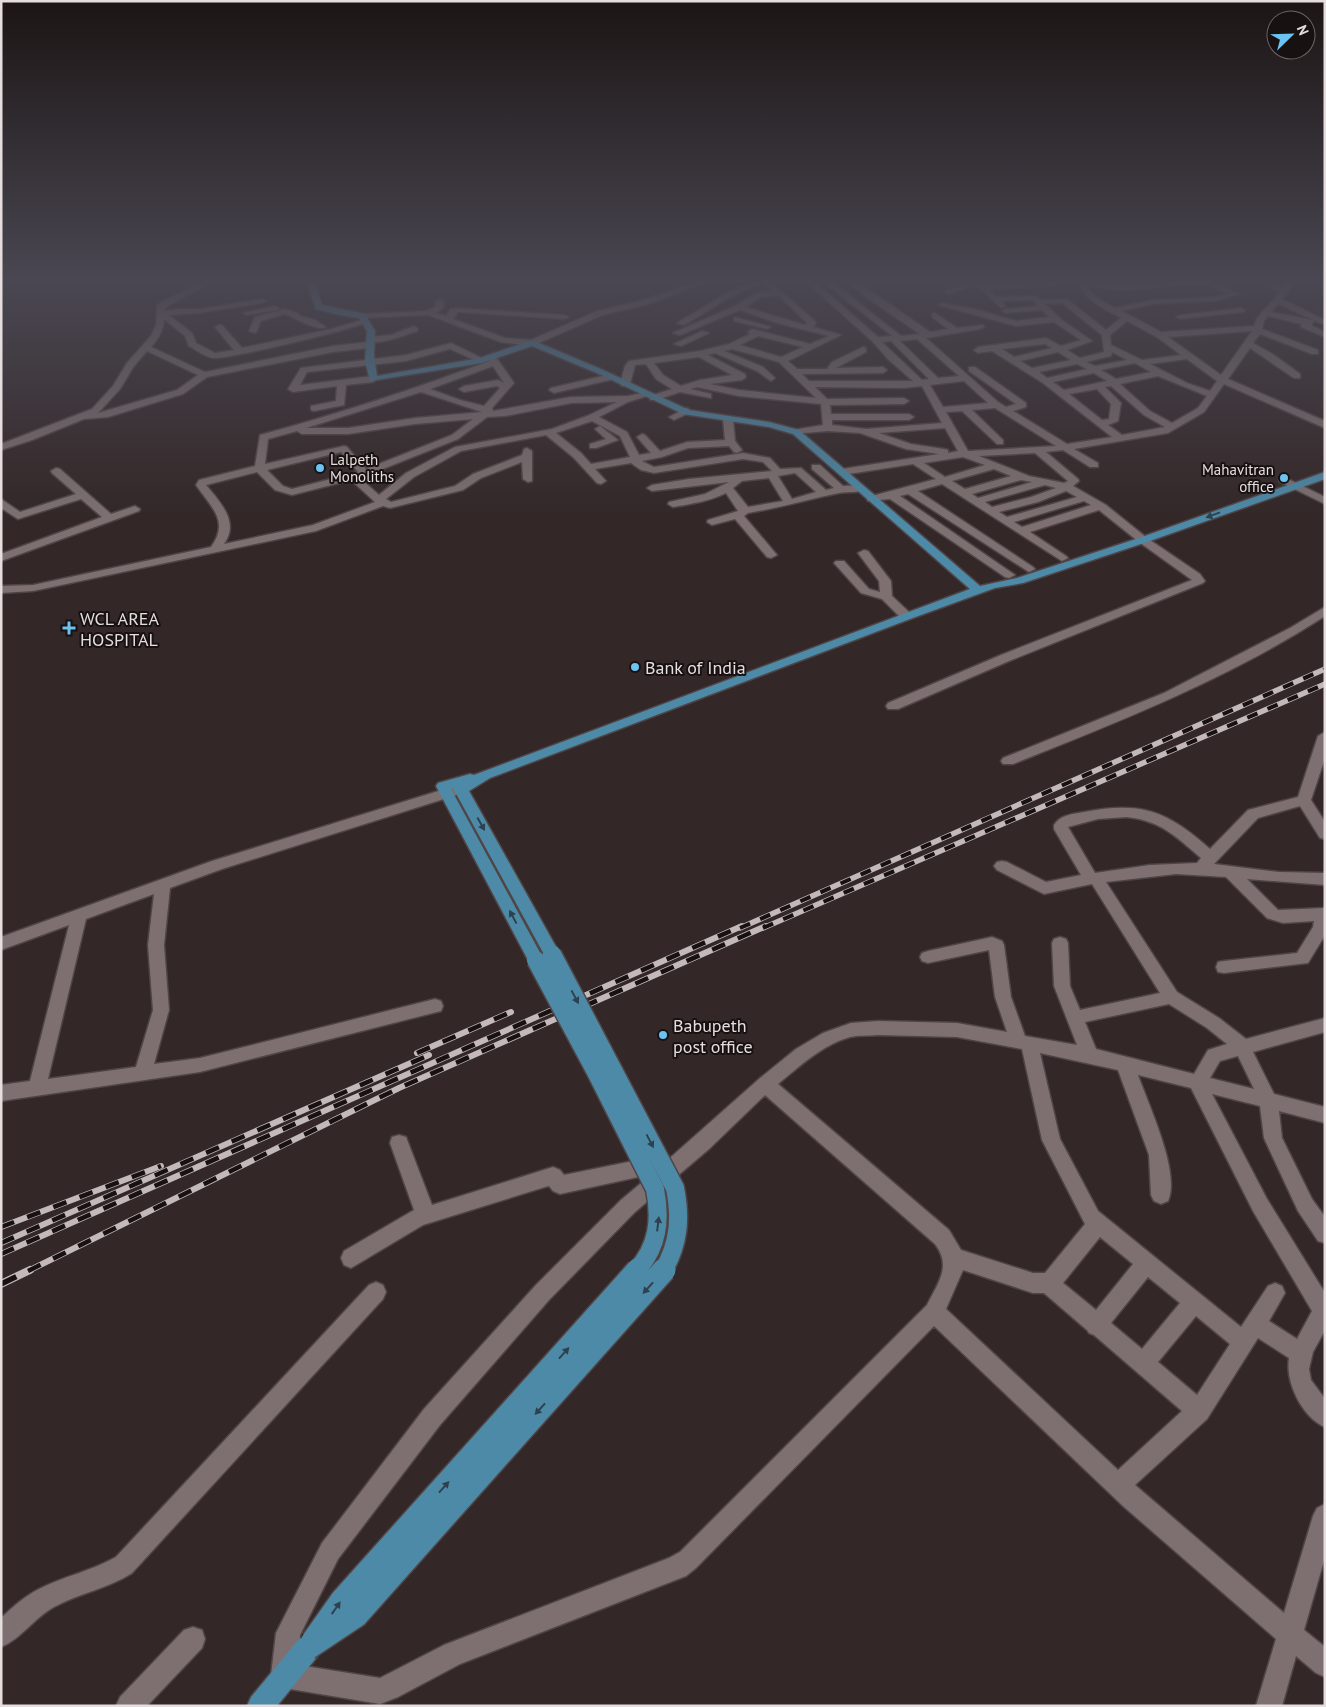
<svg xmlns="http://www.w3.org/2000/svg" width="1326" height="1707" font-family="'PT Sans',sans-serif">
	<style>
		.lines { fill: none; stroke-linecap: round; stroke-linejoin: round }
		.minor-casing { stroke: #4f4546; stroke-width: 3 }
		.major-casing { stroke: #4f4546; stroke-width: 3 }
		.minor { fill: #7e7070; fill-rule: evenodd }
		.major { fill: #4d8aa7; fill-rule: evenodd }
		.rail-far2-casing { stroke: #c3b9ba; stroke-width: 5.5 }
		.rail-far1-casing { stroke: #c3b9ba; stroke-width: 6 }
		.rail-casing { stroke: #c3b9ba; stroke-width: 8 }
		.rail-far2 { stroke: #171112; stroke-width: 4; stroke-dasharray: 11; stroke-linecap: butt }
		.rail-far1 { stroke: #171112; stroke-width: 4.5; stroke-dasharray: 14; stroke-linecap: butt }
		.rail { stroke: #171112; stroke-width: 5.5; stroke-dasharray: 17; stroke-linecap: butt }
		.major-bridge-far1-casing { stroke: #4f4546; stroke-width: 21; stroke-linecap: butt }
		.major-bridge-casing { stroke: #4f4546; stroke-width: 26; stroke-linecap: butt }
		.major-bridge-far1 { stroke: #4d8aa7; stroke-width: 18 }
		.major-bridge { stroke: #4d8aa7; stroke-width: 23 }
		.oneway { fill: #2d414e }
		.poi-dot { fill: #6ac3f1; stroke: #171112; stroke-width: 2 }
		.labels { text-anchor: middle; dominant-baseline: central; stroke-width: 4; stroke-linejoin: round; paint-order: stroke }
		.far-poi-label { font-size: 15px; fill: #e6ddde; stroke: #171112; text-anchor: start }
		.poi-label { font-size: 18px; fill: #e6ddde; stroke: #171112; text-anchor: start }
	</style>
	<rect width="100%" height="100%" fill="#332727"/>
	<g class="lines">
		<g class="minor-casing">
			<g id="minor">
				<path d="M207,280H217L169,305L164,311L177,309H199L262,299L266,301L262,303L199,313L169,315L192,333L196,343L215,353L234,350L215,327L219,325H222L242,348L331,329L365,319L369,321C360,328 225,360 213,358C205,357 196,350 189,346L185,336L164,319C164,330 158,339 151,347L205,372L333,346L368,342L372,345L368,348L333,352L207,377L183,394L108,417L84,419L32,440L1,450V444L92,409L113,386L127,363L151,336L156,325L157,306L163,301ZM147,351L198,375L177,390L98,413L120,389L134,366Z"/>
				<polygon points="702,280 713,280 649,304 603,315 532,346 501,342 428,315 362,318 358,316 362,314 426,311 435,307 436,301 440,299 444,301 443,308 436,313 446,316 450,309 458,308 565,315 569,317 565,319 458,312 453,319 505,338 531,340 597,311 643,300"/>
				<path d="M758,280H785L773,284L815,321L816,323L813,327L841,335L788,361L797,369H827L832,362L863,347L866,348V352L836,368L883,367L887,370L883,373L802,374L809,381H913L888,359L872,341L804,280H813L878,337L892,336L821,280H830L901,336L920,334L867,298L846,280H855L930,332L948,329L932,317V313H935L957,328L983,325L984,327L980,329L926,338L998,402L1006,407L1016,404L969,371V367H975L1026,403V407L1013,411L1067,444L1112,437L1043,383L992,351L978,353L974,350L978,347L1046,338L1061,346L1081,340L1054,322L1016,326L938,305L942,303L975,309L1016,321L1049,317L1042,310L1006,313L1002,311L1006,309L1037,306L1033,300L1001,301L1005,306L1001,308L979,287L974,286L948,294L944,292L945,290L974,282L985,285L1057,280V285L1052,286L989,289L996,297L1035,296L1041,300L1067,299L1106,330L1121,318C1103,308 1084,301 1078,280H1090L1099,284L1141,285L1207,280L1240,294L1215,301L1153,304L1122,311L1161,332L1254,326L1257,318L1280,292L1250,280H1261L1283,288L1290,280H1298L1282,299L1325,320V325L1313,320L1314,322L1311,325L1325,332V337L1301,327V324L1268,316L1264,321L1262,329L1318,350V354H1312L1260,334L1253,343L1274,355L1300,374V378H1294L1250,348L1228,379L1325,421V428L1224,384L1204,412L1168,433L1074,449L1098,463V467H1090L1063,450L1046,452L1078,479L1079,481L1073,486L1106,505L1147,538L1200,574L1205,581L1203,583L1009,661L898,709H888L886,706L888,703L1001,655L1192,580L1139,542L1099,510L1030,532L1066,556L1068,558L1062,561L942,484L918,491L1033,567L1035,569L1029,572L908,494L900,496L1015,575L1009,578L1005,577L890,499L868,501L867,499L868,497L936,479L913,464L842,475L837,472L842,469L939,454L906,449L860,433L828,431L793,434V430L823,425L821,404L739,396L697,387L690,389L711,394V398L680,392L656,400H650V396L672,389L656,379L646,364L635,365L630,384L628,386H622L620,384L625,366L629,361L700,351L729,344L750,334L748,332L752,329L810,344L829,336L777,323L740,310L680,335L673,333L735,306L756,293L773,291L763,283C735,292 710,310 684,325L677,323L730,291ZM1087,284C1122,298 1166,283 1202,284C1211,285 1220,291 1228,294L1215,297L1153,300L1115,308C1105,302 1091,297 1087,284ZM778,295L807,323L805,325L746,307L761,297ZM1062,303L1102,335L1104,352L1080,358L1067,350L1092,341L1062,320L1045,304ZM1278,304L1313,320L1271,312ZM1127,321L1157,337L1181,355L1142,360L1111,345L1110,335ZM1252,331L1221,375L1168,337ZM758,336L803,347L781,357L740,345ZM917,339L959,376L938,378L900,341ZM891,341L929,379L922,380L882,342ZM1045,344L1052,348L1014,357L1002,349ZM732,349L779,362L816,398L739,390L710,384L742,380L746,377L745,374L708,355L715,353L757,371L771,381L775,378L763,367L724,351ZM1058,352L1071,360L1032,368L1020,361ZM1112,352L1127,360L1095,366L1086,362L1111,356ZM699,357L732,375L700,380L681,386L663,375L654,363ZM1187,359L1217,381L1210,391L1187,383L1150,364ZM1135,363L1151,372L1116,379L1101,370ZM1077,364L1087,369L1047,378L1039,372ZM1094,373L1107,381L1064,390L1053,382ZM1158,376L1207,396L1198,408L1172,423L1150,411L1120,384ZM964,381L988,403L943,407L930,385ZM922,386L942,423L866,429L832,425V420H909L914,417L909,414H831L830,405L904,404L909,401L904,398L827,399L815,387L903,388ZM1111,386L1144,415L1165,427L1122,435L1108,425L1118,421L1121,403L1105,387ZM1097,389L1111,404L1109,419L1102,420L1069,394ZM995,408L1056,446L968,451L946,412L962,411L997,444H1003V440L972,410ZM945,428L958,451L948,453V450L944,449L911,444L879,433ZM1035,453L1068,481L1064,483L1029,476L979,456ZM963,457L985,465L945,477L924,463ZM994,469L1011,476L965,489L952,481ZM1021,480L1032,482L978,498L972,494ZM1045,485L1056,488L1031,497L992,507L985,502ZM1066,491L1077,497L1007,517L999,512L1038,502ZM1084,501L1091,505L1022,527L1014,522Z"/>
				<polygon points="275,306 279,308 278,310 247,315 243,313"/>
				<polygon points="1241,308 1245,310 1244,312 1180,319 1176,317 1180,315"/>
				<path d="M285,309L298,313L300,316L315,320L326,327C318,332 293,317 285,314L261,321L256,333L249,331L255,317Z"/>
				<polygon points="734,317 771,327 767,329 734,321"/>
				<path d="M414,326L418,329L417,331C405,335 376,347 366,340L370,337L391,335Z"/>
				<polygon points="702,331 709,333 681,346 674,344"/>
				<polygon points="451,343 486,360 479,362 450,349 406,361 307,372 300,385 373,376 377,379 373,382 346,385 344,405 314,411 311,410 311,406 336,401 337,386 293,392 288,389 301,368 406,355"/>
				<path d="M491,354L498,360L514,383L492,408L493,411L571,397L628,396L647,392V396L628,402L599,417L627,432L639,455L651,453L637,437L642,434L645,435L660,451L687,442L725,440L723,419L728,416L733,419L735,441L742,450L737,453L734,452L729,446L688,448L662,457L642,461L654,467L743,453L770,458L780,469L801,468L826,490L834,488L812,469V465H820L843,486L860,485L865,488C859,494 848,491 839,493C809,499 779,508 748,513L744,516L777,555L771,558L767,557L735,519L712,525L707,522L708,520L738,511L726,493C710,501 691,504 673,507L668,504L669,502L705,494L729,482L652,491L647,488L652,485L689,479L772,471L763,462L743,459L654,473L641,470L631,463L595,469L606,481L601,484L597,483L573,457L546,435L461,451L414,477L386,499L391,502L455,486L473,474L522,455L524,449L527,448L532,451V481L528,482L523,479L522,462L481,478L463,490L390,508L383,506L316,531L33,591L1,593V586L33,585L211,547C230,521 211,507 196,485L199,480L255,466L260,435C338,414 414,389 490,361L487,357ZM493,366L504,383L498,380L464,386L459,389L464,392L497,386L500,388L484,406L460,400L430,389ZM421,392L482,412L415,418L348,428H306ZM617,402L587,416L552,429L455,447L406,473L379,495L360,478L458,439L487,417L505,416L571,403ZM473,419L452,435L366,469L347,447L344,446L265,464L268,439L297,431L302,434H348L415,424ZM592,421L620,436L630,457L591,464L581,453L556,433ZM341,452L358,472L292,489L283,486L267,470ZM257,472L275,490L292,495L351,480L375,502L313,525L224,544C240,522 220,502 206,485ZM795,473L816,492L792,499L778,476ZM769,478L783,501L748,507L733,488L742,481Z"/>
				<polygon points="611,374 614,375 614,379 554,393 549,390 551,388"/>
				<polygon points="686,408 689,409 689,413 674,420 669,417"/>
				<polygon points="600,426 618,440 596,448 590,448 590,444 606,439 595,429"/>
				<polygon points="56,468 60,469 111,514 135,506 140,509 139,511 1,561 1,554 102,517 81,499 18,519 1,508 1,499 20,512 76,494 52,473 51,471"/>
				<polygon points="1284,477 1325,497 1325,504 1280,482 1279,480 1280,478"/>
				<polygon points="864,550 868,551 891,581 892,596 910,613 912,616 910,619 902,619 882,599 861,593 834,563 836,561 844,561 869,589 880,592 879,581 858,553"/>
				<path d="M1325,607V616C1228,679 1120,721 1013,764H1003L1001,761L1003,758L1164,693L1290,628Z"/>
				<path d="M1325,732V758L1311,800L1325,822V839L1320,838L1300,806L1258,818L1214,864L1279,872L1325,873V885L1247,879L1278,910L1325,908V935L1308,963L1224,973L1218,972L1216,967L1218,962L1224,961L1297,953L1313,927L1314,921L1283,923L1267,918L1226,877L1176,874L1106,882L1177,992L1219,1018L1246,1039L1325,1018V1032L1253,1052L1274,1094L1325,1107V1123L1279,1111L1282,1138L1312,1199L1325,1217V1243L1318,1241L1298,1211L1264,1138L1260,1106L1212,1094L1267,1199L1325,1293V1330L1313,1352L1309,1369L1311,1380L1325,1399V1427C1302,1417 1285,1382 1289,1358L1258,1338L1207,1419L1135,1485L1284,1613L1313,1516L1317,1508L1325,1504V1557L1304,1630L1325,1647V1677L1316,1673L1296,1656L1282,1706H1256L1276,1639L1123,1506L934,1326L696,1568L686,1576L460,1664L398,1697L380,1704L284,1688L275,1684L271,1675L276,1633L322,1543L424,1409L535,1286L621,1200L652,1174L560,1194L553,1191L549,1186L545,1187L423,1225L351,1268L344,1265L341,1258L344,1251L414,1210L390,1143L392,1137L399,1135L406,1137L432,1205L553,1167L560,1170L564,1175L653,1157L660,1159L662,1165L759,1079L796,1049L823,1033L851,1023L878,1021L957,1023L1007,1032L995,997L989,950L928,963L922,961L920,957L922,953L928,951L992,937L1002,941L1004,945L1011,997L1025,1036L1077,1045L1054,986L1052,943L1054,939L1060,937L1066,939L1068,943L1070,986L1080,1010L1160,993L1092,884L1044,894L997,870L994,866L997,862L1002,861L1007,862L1046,882L1081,875L1054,829V825C1060,815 1073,814 1084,812C1142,801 1167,811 1210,849L1248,810L1298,797L1318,736ZM1127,817C1162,821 1176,837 1201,858L1197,863L1150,865L1095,873L1068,827L1098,819ZM1169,1004L1207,1028L1227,1044L1208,1050L1194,1074L1096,1049L1085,1022ZM878,1035L957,1037L1022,1049L1042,1140L1085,1224L1045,1273H1033L961,1250L949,1230L778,1084C800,1066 822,1045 850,1037C859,1035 869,1036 878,1035ZM1040,1053L1118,1070L1149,1155L1151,1195L1154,1201L1161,1204L1168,1201C1181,1173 1148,1104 1138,1075L1191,1088L1253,1211L1312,1311L1297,1339L1269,1321L1285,1293L1282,1286L1275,1283L1268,1286L1241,1327L1098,1211L1060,1139ZM1238,1056L1254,1089L1210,1078L1220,1061ZM765,1095L935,1244C952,1266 938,1283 927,1305L680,1552L669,1558L444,1645L380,1678L298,1665L300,1635L338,1559L440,1425L549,1300L635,1212L709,1149ZM1100,1237L1133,1264L1096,1310L1063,1283ZM963,1270L1033,1293H1044L1087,1330L1089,1333L1094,1335L1182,1411L1118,1470L946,1309ZM1148,1277L1180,1303L1142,1349L1111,1323ZM1196,1316L1230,1344L1197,1395L1158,1362Z"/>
				<path d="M461,784L466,786L468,789L466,792L222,869L170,888L164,945L169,1010L154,1064L200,1058L435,999L441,1001L443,1006L441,1011L200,1072L1,1101V1085L30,1081L69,925L1,950V937L212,861ZM154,894L148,945L153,1010L136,1067L48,1079L86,919Z"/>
				<path d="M376,1282L383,1285L386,1292L383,1299L132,1573C108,1589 79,1593 54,1607C34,1618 21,1639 1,1647V1618C13,1607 25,1596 39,1589C64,1576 92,1571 116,1557L369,1285Z"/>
				<polygon points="193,1627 202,1630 205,1639 202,1648 147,1706 116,1706 120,1697 184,1630"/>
			</g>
		</g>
		<g class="major-casing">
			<g id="major">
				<polygon points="306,280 314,280 322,305 365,314 375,331 374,355 377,376 480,358 532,340 603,370 689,410 769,422 799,430 980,586 1017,578 1139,538 1325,472 1325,479 1147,542 1023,583 995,588 910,619 490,778 469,791 560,954 558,958 552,960 546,958 453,788 451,789 544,960 542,964 536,966 530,964 528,960 436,786 438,783 470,774 474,775 970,589 793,434 769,427 683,414 597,373 532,346 482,363 370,381 365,361 367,331 359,318 340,315 316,309"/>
				<polygon points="308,1635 317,1639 321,1648 317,1657 277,1706 247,1706 251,1697 299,1639"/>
			</g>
		</g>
		<use href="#minor" class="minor"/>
		<use href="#major" class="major"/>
		<g class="rail-far2-casing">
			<g id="rail-far2">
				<polyline points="740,928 1325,669"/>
				<polyline points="763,928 1325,684"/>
			</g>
		</g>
		<g class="rail-far1-casing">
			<g id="rail-far1">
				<polyline points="417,1053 511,1012"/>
				<polyline points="1,1227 161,1166"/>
				<polyline points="1,1243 429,1055"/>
				<polyline points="1,1254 742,926"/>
				<polyline points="28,1271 399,1088 766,926"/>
			</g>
		</g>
		<g class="rail-casing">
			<polyline id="rail" points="1,1284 30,1270"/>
		</g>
		<use href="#rail-far2" class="rail-far2"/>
		<use href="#rail-far1" class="rail-far1"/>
		<use href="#rail" class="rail"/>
		<g class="major-bridge-far1-casing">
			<g id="major-bridge-far1">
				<path d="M552,954L675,1188C681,1218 679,1244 663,1271"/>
				<path d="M536,960L596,1072L655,1189C661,1220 658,1247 636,1271"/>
			</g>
		</g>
		<g class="major-bridge-casing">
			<g id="major-bridge">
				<polyline points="313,1641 342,1600 638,1270"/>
				<polyline points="308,1648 356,1616 664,1270"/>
			</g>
		</g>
		<use href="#major-bridge-far1" class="major-bridge-far1"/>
		<use href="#major-bridge" class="major-bridge"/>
	</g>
	<defs><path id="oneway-solid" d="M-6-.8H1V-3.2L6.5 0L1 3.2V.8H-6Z" transform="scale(1.25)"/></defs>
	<g class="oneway">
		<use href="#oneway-solid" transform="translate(1213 515) rotate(160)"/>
		<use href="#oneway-solid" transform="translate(481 824) rotate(61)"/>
		<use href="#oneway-solid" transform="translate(513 917) rotate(-118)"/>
		<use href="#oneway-solid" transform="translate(575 997) rotate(62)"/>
		<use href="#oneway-solid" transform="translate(650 1141) rotate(62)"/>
		<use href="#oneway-solid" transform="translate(658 1224) rotate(-83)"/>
		<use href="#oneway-solid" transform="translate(648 1288) rotate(132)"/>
		<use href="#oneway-solid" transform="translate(564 1353) rotate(-48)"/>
		<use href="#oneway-solid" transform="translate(540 1409) rotate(132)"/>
		<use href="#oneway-solid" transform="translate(444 1487) rotate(-48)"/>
		<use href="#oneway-solid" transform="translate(336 1608) rotate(-55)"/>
	</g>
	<linearGradient id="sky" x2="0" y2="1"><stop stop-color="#1c1515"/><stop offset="0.54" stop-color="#4a4752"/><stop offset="1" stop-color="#4a4752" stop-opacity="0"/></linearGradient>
	<rect width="1326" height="519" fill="url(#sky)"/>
	<g class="poi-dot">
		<circle cx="320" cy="468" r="5"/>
		<circle cx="1284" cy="478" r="5"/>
		<path d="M66.5 620.5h5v5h5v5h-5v5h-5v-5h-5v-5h5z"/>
		<circle cx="635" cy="667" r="5"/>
		<circle cx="663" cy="1035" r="5"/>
	</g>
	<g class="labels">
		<g class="far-poi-label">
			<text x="330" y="459">Lalpeth<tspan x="330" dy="17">Monoliths</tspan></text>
			<text x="1274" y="469" text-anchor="end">Mahavitran<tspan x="1274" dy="17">office</tspan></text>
		</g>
		<g class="poi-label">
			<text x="80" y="618">WCL AREA<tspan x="80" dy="21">HOSPITAL</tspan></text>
			<text x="645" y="667">Bank of India</text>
			<text x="673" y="1025">Babupeth<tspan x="673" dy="21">post office</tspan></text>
		</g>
	</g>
	<rect width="1326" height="1707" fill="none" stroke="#e6ddde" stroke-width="5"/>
	<g transform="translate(1291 35) rotate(67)"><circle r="24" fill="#171112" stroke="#6a6364"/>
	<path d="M0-4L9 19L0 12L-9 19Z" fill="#6ac3f1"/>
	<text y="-8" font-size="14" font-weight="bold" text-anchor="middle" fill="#e6ddde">N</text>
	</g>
</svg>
